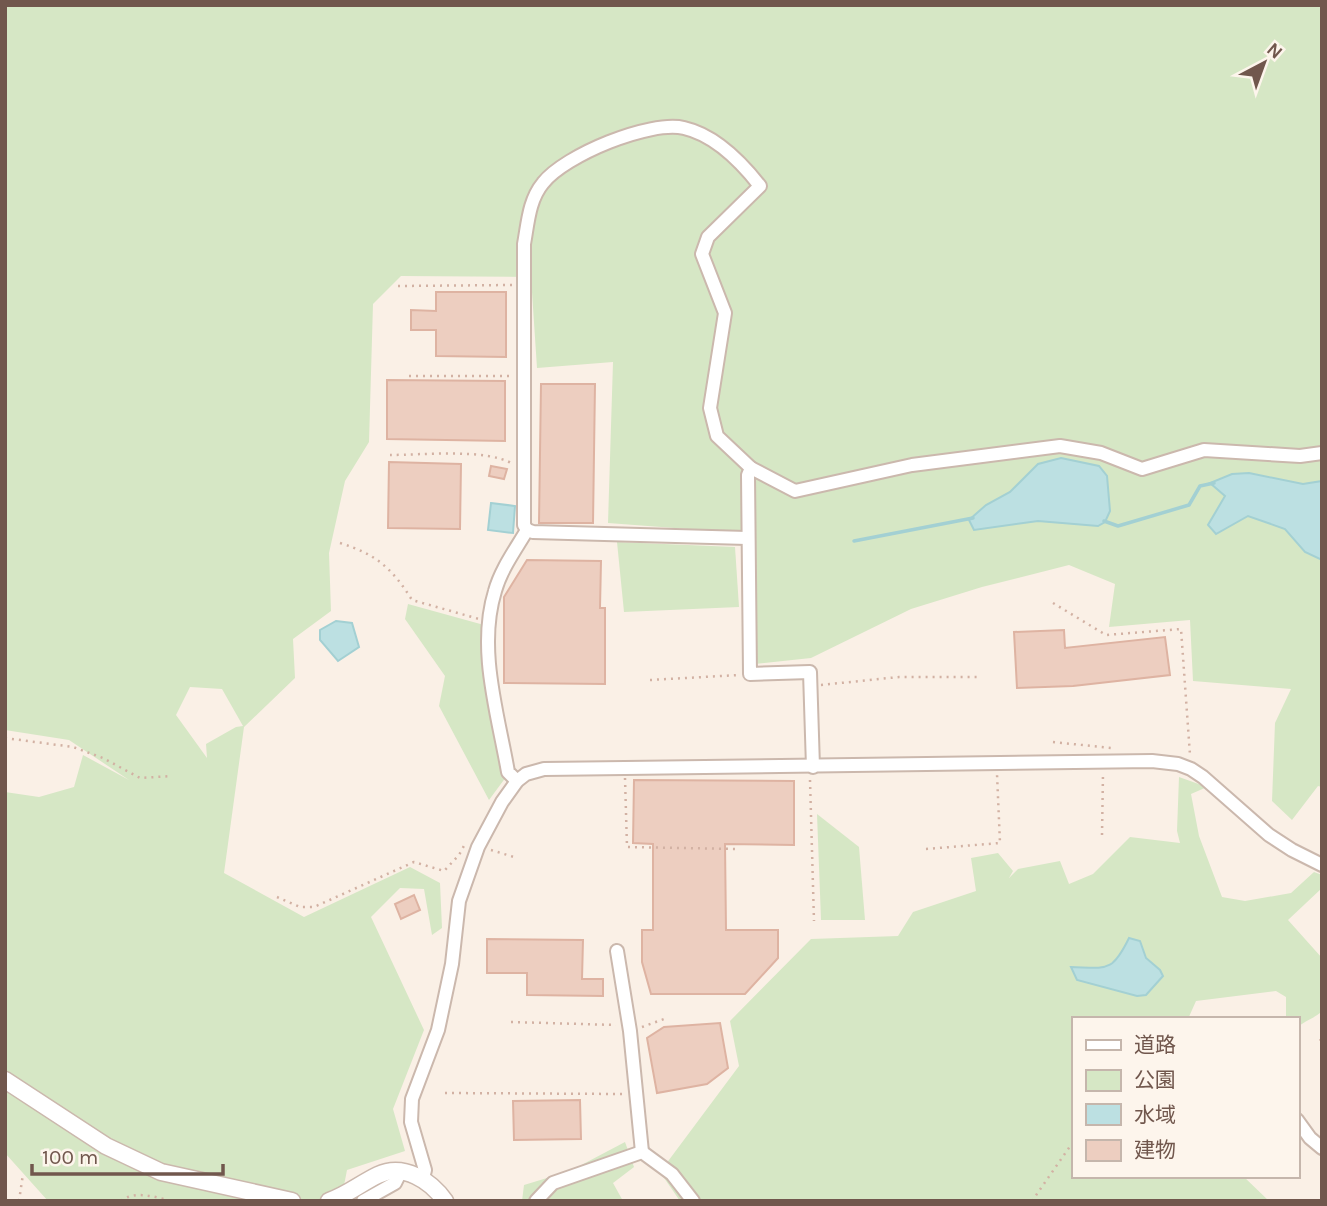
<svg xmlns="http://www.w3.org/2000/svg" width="1327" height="1206" font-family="Karla,'Noto Sans JP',sans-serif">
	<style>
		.green { fill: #d6e7c5; fill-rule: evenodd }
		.water { fill: #bce0e2; stroke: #a3d0d3; stroke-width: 2 }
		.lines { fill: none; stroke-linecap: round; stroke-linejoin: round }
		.stream { stroke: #a3d0d3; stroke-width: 3.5 }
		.building { fill: #edcec0; stroke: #deb3a2; stroke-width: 2 }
		.minor-casing { stroke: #cbb8ad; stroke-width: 16 }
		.tertiary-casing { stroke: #cbb8ad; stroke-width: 19 }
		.path { stroke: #d2b1a3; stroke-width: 2.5; stroke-dasharray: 2 5; stroke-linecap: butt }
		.minor { stroke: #fff; stroke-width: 12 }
		.tertiary { stroke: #fff; stroke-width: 16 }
	</style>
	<rect width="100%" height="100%" fill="#faf0e6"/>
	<g class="green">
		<path d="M5,5H1322V481L1303,484L1249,473L1211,483L1226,496L1216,534L1248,516L1285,529L1305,552L1322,560V787L1318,786L1292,820L1272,801L1275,723L1291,689L1193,681L1190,620L1109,627L1115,584L1069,565L982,587L911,609L811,658L755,664L754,543L741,533L608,523L613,362L537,368L531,277L401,276L373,304L369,442L345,481L329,553L331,611L293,639L295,678L244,727L224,873L304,917L410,867L440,883L442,928L432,935L424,889L400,888L371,917L424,1030L393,1109L405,1151L347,1170L341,1201H48L5,1153V792L39,797L74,787L83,755L129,780L69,740L5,730ZM1062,458L1099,466L1107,476L1098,526L1038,521L974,530L986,505L1010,492ZM190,687L222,689L243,726L236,727L206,744L207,758L176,715Z"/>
		<polygon points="617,542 735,547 739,607 624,612"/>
		<polygon points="408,604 484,625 481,661 506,777 489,800 439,706 445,676 405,619"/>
		<path d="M1179,777L1207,787L1191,794L1199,836L1222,897L1245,901L1291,893L1314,872L1322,875V888L1288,920L1322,958V1011C1314,1019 1305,1020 1297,1028V1019H1286V997L1276,991L1196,1001L1188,1019H1073V1176H1243L1269,1201H680L660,1172L739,1066L730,1021L811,939L898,936L913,912L976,891L971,858L998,853L1013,871L1009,878L1018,869L1060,861L1069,884L1093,874L1130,837L1180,843L1177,831ZM1140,942L1146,958L1160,970L1078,980L1072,967L1104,968Z"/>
		<polygon points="817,814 859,847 865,920 821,920"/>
		<polygon points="625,1142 634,1167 613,1183 623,1201 522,1201 524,1185 570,1171"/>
	</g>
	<g class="water">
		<polygon points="1061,458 1099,466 1107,476 1110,511 1105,522 1098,526 1038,521 974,530 969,520 986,505 1010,492 1038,464"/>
		<polygon points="1249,473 1303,484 1322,481 1322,560 1305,552 1285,529 1248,516 1216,534 1208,525 1225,496 1210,483 1232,474"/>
		<polygon points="491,503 515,506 513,533 488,530"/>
		<polygon points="336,621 352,623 359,647 338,661 320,640 320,630"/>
		<path d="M1129,938L1140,941L1146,958L1160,970L1163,976L1146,995L1137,996L1077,980L1071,967C1107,968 1112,973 1129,938Z"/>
	</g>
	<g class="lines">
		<g class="stream">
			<polyline points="1104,521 1118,526 1189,505 1200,486 1214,483"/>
			<polyline points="854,541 973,518"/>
		</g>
	</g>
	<g class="building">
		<polygon points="436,292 506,292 506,357 436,356 436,330 411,330 411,310 436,311"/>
		<polygon points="387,380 505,381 505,441 387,439"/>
		<polygon points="541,384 595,384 593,523 539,523"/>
		<polygon points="389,462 461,464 460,529 388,528"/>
		<polygon points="491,466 507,469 504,479 489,476"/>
		<polygon points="527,560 601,561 600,608 605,608 605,684 504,683 504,597"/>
		<polygon points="1064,630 1065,648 1165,637 1170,675 1073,686 1017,688 1014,632"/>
		<polygon points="634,780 794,781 794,845 725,844 726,930 778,930 778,958 745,994 651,994 642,962 642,930 653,930 653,844 633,843"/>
		<polygon points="414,895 420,910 401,919 395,904"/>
		<polygon points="487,939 583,940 582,979 603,979 603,996 527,995 527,973 487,973"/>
		<polygon points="720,1023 728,1068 707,1084 657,1093 647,1038 664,1027"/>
		<polygon points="580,1100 581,1139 514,1140 513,1101"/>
	</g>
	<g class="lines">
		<g class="minor-casing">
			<g id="minor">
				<polyline points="527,530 533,532 747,538"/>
				<polyline points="813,767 810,672 750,674 748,475 751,468 795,491 912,465 1060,446 1101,453 1142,469 1204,450 1300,456 1322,453"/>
				<path d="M517,781L508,772C498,714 477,649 495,591C501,569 516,549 527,530L524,525V244C528,222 529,200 543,183C565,155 650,120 684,128C715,135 742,163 760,186L708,237L702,254L725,313L710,408L717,436L751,468"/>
				<polyline points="617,951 630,1031 642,1152"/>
				<polyline points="1297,1120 1310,1138 1322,1148"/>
				<polyline points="423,1178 425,1170 411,1122 412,1099 438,1030 452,964 459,901 478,847 502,802 517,781 526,774 544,769 625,768 1152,761 1178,764 1191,769 1203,777 1269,835 1292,850 1322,865"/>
				<polyline points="363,1201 395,1183 400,1173"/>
				<polyline points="536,1201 553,1183 642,1152 672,1174 693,1201"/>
			</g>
		</g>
		<g class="tertiary-casing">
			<g id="tertiary">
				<polyline points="5,1080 106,1146 161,1172 292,1201"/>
				<path d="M329,1201C347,1195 361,1183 378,1175C404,1163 431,1181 445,1201"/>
			</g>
		</g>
		<g class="path">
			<polyline points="398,286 512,285"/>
			<polyline points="409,376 513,376"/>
			<path d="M390,455C422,455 486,448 513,464"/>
			<path d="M340,543C376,554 392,568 412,600L479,619"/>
			<polyline points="1053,603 1106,635 1181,629 1190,755"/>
			<polyline points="650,680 739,675"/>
			<polyline points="821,685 899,677 979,677"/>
			<polyline points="5,738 73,747 103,758 140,778 172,776"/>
			<polyline points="1053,742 1111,748"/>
			<polyline points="625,778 627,847 739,849"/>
			<polyline points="810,780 814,921"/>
			<polyline points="1102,835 1103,773"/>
			<polyline points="926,849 1000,843 997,774"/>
			<polyline points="491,850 514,857"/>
			<polyline points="277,897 300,907 314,907 414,862 444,871 459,855 465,844"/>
			<polyline points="511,1022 616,1025"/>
			<polyline points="642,1027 664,1019"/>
			<polyline points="1320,1039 1322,1042"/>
			<polyline points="445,1093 623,1094"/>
			<polyline points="19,1201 23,1174"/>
			<path d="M121,1201C135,1190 155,1197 172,1201"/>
			<polyline points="1032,1201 1073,1142"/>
		</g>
		<use href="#minor" class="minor"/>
		<use href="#tertiary" class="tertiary"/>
	</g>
	<rect width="1327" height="1206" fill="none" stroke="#71574d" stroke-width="14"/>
	<rect x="1072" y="1017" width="228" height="161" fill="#fdf5ec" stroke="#c5b6ac" stroke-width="2"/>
	<rect x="1086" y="1040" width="35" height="10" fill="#ffffff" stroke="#c5b6ac" stroke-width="2"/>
	<text x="1134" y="1052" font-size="21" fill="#71574d">道路</text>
	<rect x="1086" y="1070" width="35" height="21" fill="#d6e7c5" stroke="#c5b6ac" stroke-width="2"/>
	<text x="1134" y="1087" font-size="21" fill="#71574d">公園</text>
	<rect x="1086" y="1104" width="35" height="21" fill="#bce0e2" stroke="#c5b6ac" stroke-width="2"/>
	<text x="1134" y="1122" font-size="21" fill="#71574d">水域</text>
	<rect x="1086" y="1140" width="35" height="21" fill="#edcec0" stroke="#c5b6ac" stroke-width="2"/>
	<text x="1134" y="1157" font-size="21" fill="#71574d">建物</text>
	<g transform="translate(1264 63) rotate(41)" stroke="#fdf5ec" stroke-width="5" paint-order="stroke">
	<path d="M0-5L12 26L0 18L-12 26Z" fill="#71574d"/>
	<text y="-10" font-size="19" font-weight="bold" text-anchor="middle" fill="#71574d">N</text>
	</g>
	<path d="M32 1164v10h191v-10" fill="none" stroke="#71574d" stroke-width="3.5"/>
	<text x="42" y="1164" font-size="21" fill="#71574d" stroke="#fdf5ec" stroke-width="5" paint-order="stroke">100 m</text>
</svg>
